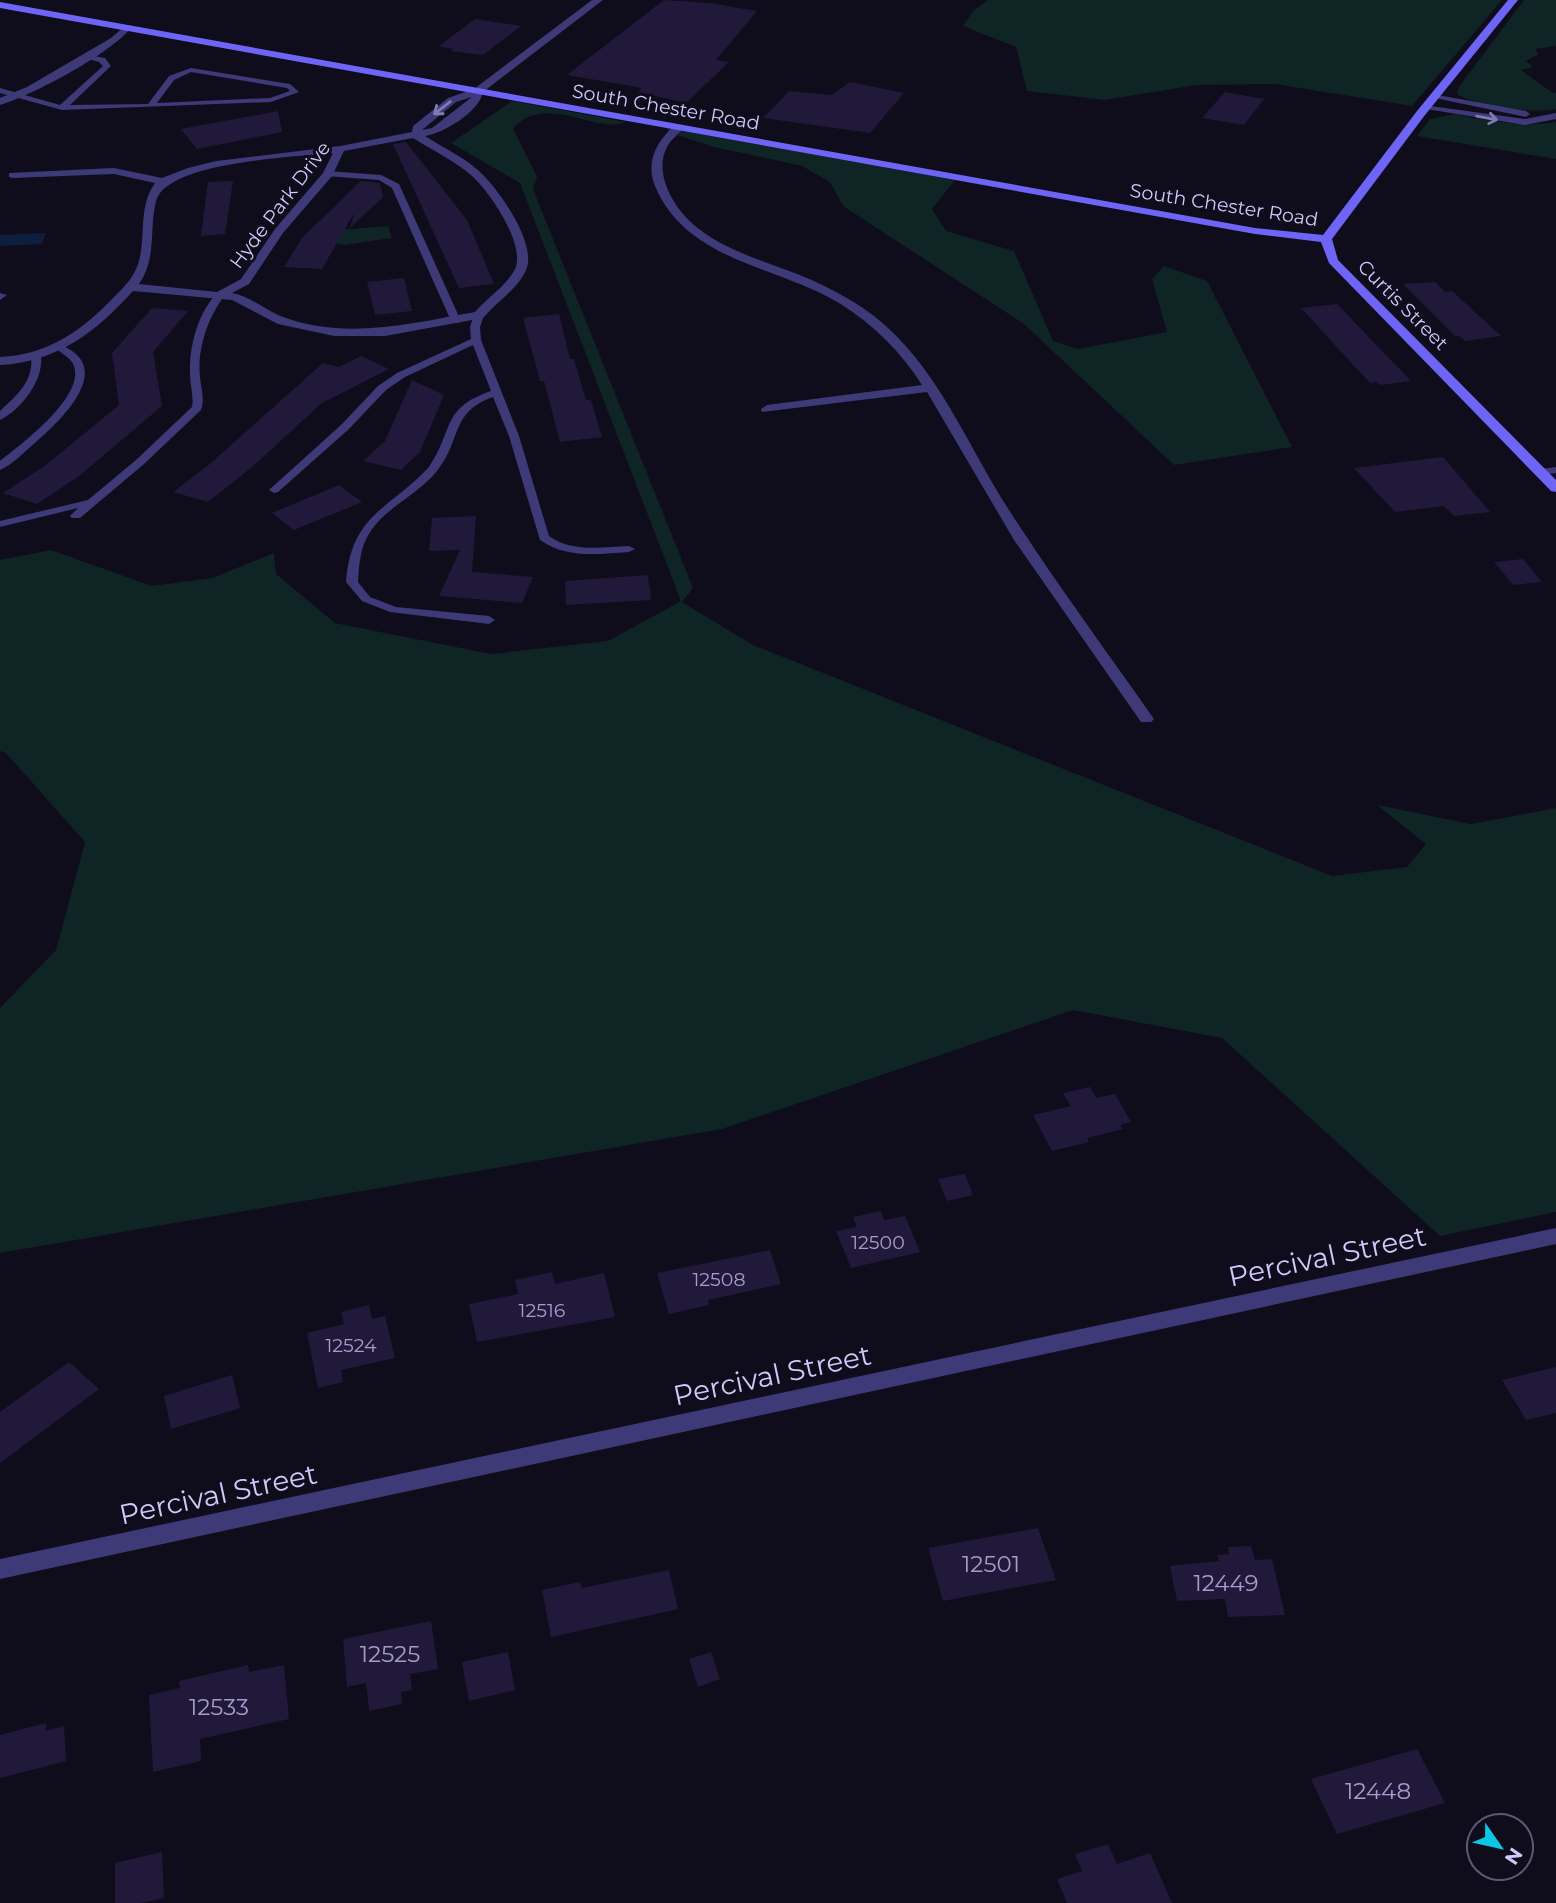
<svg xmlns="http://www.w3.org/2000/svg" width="1556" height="1903" font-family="Montserrat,sans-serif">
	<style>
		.green { fill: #0f2424 }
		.water { fill: #0e1f3d }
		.building { fill: #21193a }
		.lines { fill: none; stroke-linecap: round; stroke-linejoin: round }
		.lane { fill: #3e3977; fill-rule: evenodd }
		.street { fill: #3e3977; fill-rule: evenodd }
		.secondary { fill: #6e65f6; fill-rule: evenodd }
		.oneway { stroke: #807ab3 }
		.labels { text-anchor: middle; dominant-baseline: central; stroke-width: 6; stroke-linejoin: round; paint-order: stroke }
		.far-street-label { font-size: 19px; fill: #d0c9fc; stroke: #0f0c1b }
		.number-label { font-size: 19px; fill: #a49dcc }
		.near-number-label { font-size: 23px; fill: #a49dcc }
		.near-street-label { font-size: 28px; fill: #d0c9fc; stroke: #0f0c1b }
	</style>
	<rect width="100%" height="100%" fill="#0f0c1b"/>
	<g class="green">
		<polygon points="988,0 1502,0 1412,106 1275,84 1197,85 1105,100 1027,91 1016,47 963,26 974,10"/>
		<path d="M1524,0H1556V46L1535,49L1539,54L1526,61L1533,67L1521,70L1553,93H1556V109C1531,114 1478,107 1457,94L1458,88Z"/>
		<path d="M512,101L626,122C596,135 547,92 513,128L537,177L533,189L693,588L682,602L753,645L1332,876L1407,867L1426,844L1377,805L1471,824L1556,808V1212L1440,1236L1222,1038L1073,1010L722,1129L0,1253V1008L56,950L85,842L6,753L0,751V560L51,550L152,586L212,578L274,553L276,574L335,623L491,654L608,641L681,601L520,183L451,143Z"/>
		<path d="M1454,114C1488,120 1521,128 1556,122V159L1417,136L1430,119Z"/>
		<polygon points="667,128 955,180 932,209 946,231 1014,251 1053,341 1078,349 1167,332 1152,279 1164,266 1207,281 1292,447 1174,465 1024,324 843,206 830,182 802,166 714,147 668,132"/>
		<polygon points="388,226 392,238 345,245 332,243 338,230"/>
	</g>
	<polygon class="water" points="46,233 42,244 0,246 0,235"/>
	<g class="building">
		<polygon points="664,0 709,3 757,11 716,60 729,62 686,103 638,92 642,88 567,75"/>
		<polygon points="475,19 521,26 483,55 450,51 453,49 439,46"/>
		<polygon points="850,82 904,93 870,133 763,118 789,91 832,95"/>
		<polygon points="1225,92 1264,99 1244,125 1202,118"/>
		<polygon points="278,111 282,132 197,149 181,129"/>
		<polygon points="406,142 467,220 494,284 459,288 393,144"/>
		<polygon points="233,181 225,234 201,236 208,182"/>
		<polygon points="361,181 380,183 383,197 350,228 354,213 322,269 284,267 302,238"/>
		<polygon points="404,278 412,311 375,315 367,282"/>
		<polygon points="1435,282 1445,292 1452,291 1501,336 1465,341 1459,336 1455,336 1403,284"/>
		<polygon points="1337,304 1411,381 1380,385 1376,382 1370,383 1301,308"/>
		<polygon points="152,308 188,311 153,352 162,406 79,476 37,504 3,493 46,465 119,405 112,353"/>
		<polygon points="559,314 570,359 574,359 586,400 591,400 602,437 560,442 544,381 540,381 523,318"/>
		<polygon points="361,356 389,369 322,403 251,468 208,502 173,492 211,463 323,363 339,367"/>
		<polygon points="412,380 444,395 420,452 401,470 363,461 385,441"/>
		<polygon points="1443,457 1490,512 1454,516 1444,506 1395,512 1354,468"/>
		<polygon points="339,485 362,502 294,530 272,513"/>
		<polygon points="476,516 472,572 533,577 522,603 439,596 460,550 429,551 432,518"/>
		<polygon points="1523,559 1542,582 1513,585 1494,562"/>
		<polygon points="648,575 651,600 566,605 565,581"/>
		<polygon points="1090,1087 1096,1098 1115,1094 1131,1122 1120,1125 1123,1129 1087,1138 1089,1142 1052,1151 1033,1115 1071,1106 1063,1093"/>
		<polygon points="965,1174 973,1195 947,1201 938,1179"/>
		<polygon points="881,1211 884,1220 905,1216 920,1252 851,1268 836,1231 857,1227 853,1217"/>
		<polygon points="770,1250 781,1284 708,1300 709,1305 669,1314 657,1273"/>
		<polygon points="552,1272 555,1284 604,1273 615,1317 477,1342 469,1304 518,1294 515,1280"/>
		<polygon points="369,1305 372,1319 385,1316 395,1358 341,1370 343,1382 318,1388 307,1333 344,1324 341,1312"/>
		<polygon points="69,1362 99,1389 0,1463 0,1412"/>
		<polygon points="1556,1367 1556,1413 1526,1420 1502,1380"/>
		<polygon points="232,1375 240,1408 171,1429 164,1396"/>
		<polygon points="1038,1528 1056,1580 943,1601 928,1548"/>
		<polygon points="1251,1546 1255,1560 1272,1559 1285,1615 1228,1617 1225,1599 1177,1601 1170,1566 1219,1561 1217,1555 1229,1554 1228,1547"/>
		<polygon points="669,1570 678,1609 551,1637 542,1590 580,1582 582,1588"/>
		<polygon points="431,1621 438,1669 410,1674 412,1690 401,1692 402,1704 369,1711 366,1683 347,1687 343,1639"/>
		<polygon points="508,1652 515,1690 469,1701 462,1662"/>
		<polygon points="711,1652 720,1679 698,1687 689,1659"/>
		<polygon points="248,1665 249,1672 284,1665 289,1719 200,1739 201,1761 153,1772 149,1695 180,1688 179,1681"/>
		<polygon points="46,1723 46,1731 64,1726 66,1761 0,1778 0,1735"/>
		<polygon points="1417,1749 1445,1803 1337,1834 1311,1779"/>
		<polygon points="1108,1844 1117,1864 1150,1853 1172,1903 1067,1903 1057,1879 1082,1871 1075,1854"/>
		<polygon points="162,1852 164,1898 141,1903 115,1903 115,1863"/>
	</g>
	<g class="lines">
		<g class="lane">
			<path d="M84,54L105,58L111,66L70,105L148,104L169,76L191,68L290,84L299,92L271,102L62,110L0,93V88L60,105L103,66L99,62L84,58ZM191,72L287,88L290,91L270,98L157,103L174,80Z"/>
			<polygon points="1432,94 1526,111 1530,114 1526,117 1435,98 1431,96"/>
			<polygon points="1423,105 1525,119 1556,113 1556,119 1525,125 1426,109 1422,107"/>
			<polygon points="328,171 381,175 399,184 461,321 459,323 451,321 392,188 379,180 325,176 324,174"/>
			<path d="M218,292L226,294C208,316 197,349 200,377C201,389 205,399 201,410L144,464L80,518H72L70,516L78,508L0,527V521L88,500L136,460L192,407C194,396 190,386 190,374C189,346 198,312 218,292Z"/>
			<polygon points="0,293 7,295 0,300"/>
			<path d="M479,312L484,315L480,327L481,340L519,436L549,536C573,553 602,547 629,546L635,549L629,552C598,554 567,559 540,540L509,436L493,397C450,412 462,440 437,471C418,495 384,508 369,534C360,548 359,565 358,582L370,597L396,607L489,616L495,620L489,624L390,612L362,601L346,582C351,514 389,510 429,467C454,430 441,408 491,391L473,345L405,377L386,390L349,429L278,492L274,493L269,490L341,425L378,386L397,373L471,339L470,327L474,315Z"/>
			<path d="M61,345C117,368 60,421 35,443C24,452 12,465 0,470V461C20,445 91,393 72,362C69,357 60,353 56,348Z"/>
			<path d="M36,353L41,356C44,380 21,410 0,420V411C17,395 34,381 31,356Z"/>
			<polygon points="1556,467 1556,473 1540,475 1535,472 1540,469"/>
		</g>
		<g class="street">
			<path d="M592,0H603L483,92C479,112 444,133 425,136C442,147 464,157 479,171C498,188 538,244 526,270C518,289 497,301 483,318L385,336H334L278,324L232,300L133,291C96,332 57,362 0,365V357C48,355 83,330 115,296C125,286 135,276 139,261C146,235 138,207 155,183L114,174L13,178L9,177V173L114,168L162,178L188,168L216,161L340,146L412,132L413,126L448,98L474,89ZM472,97L432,128L422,130L456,102ZM413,138C432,150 455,161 472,176C490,192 526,245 515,269C508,284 486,299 475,312C413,323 348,340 286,318C267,312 251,296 232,293L249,284L283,233L332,176L344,151ZM333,153L323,173L275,229L241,279L217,292L139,284C157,258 149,230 156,201C167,161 297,157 333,153Z"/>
			<path d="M125,26L130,29C108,55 33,95 0,105V98L27,87L111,38Z"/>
			<path d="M675,125L684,127C679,134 671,139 667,147C660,160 662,175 667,188C691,246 762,258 814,281C835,291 856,302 874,316C937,365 967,445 1009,510C1055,582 1105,649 1154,719L1151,722H1141L1014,540L927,392L762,412L761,409L767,405L922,385C901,352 873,324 839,303C777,266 686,261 655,186C645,161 657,141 675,125Z"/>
			<polygon points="1556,1228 1556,1244 0,1579 0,1559"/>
		</g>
		<polygon class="secondary" points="1508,0 1518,0 1425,115 1332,239 1338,260 1556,480 1556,492 1551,491 1329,263 1321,242 1255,234 0,8 0,2 1255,228 1323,235 1417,111"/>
	</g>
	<defs><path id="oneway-shaft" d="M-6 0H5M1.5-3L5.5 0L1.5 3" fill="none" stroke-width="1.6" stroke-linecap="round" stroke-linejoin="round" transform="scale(1.75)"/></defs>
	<g class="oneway">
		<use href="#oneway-shaft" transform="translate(442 108) rotate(142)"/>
		<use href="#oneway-shaft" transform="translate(1487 118) rotate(10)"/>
	</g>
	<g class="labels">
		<g class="far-street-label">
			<text transform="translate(666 107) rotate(10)">South Chester Road</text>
			<text transform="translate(280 205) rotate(-53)">Hyde Park Drive</text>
			<text transform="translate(1224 205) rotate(9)">South Chester Road</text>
			<text transform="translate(1403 305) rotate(45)">Curtis Street</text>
		</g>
		<g class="number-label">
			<text x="878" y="1242">12500</text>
			<text x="719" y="1279">12508</text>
			<text x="542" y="1310">12516</text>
			<text x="351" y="1345">12524</text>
		</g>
		<g class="near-number-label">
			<text x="991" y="1564">12501</text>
			<text x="1226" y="1583">12449</text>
			<text x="390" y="1654">12525</text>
			<text x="219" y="1707">12533</text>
			<text x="1378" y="1791">12448</text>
		</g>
		<g class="near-street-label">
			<text transform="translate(1327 1256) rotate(-12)">Percival Street</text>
			<text transform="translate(772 1375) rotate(-12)">Percival Street</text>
			<text transform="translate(218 1494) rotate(-12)">Percival Street</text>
		</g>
	</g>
	<g transform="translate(1500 1847) rotate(124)"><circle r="33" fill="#0f0c1b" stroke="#5c5875" stroke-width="2"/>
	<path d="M0-5L12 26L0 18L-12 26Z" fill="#0dc6e3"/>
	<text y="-10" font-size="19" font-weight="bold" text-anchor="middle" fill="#d0c9fc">N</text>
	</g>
</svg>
